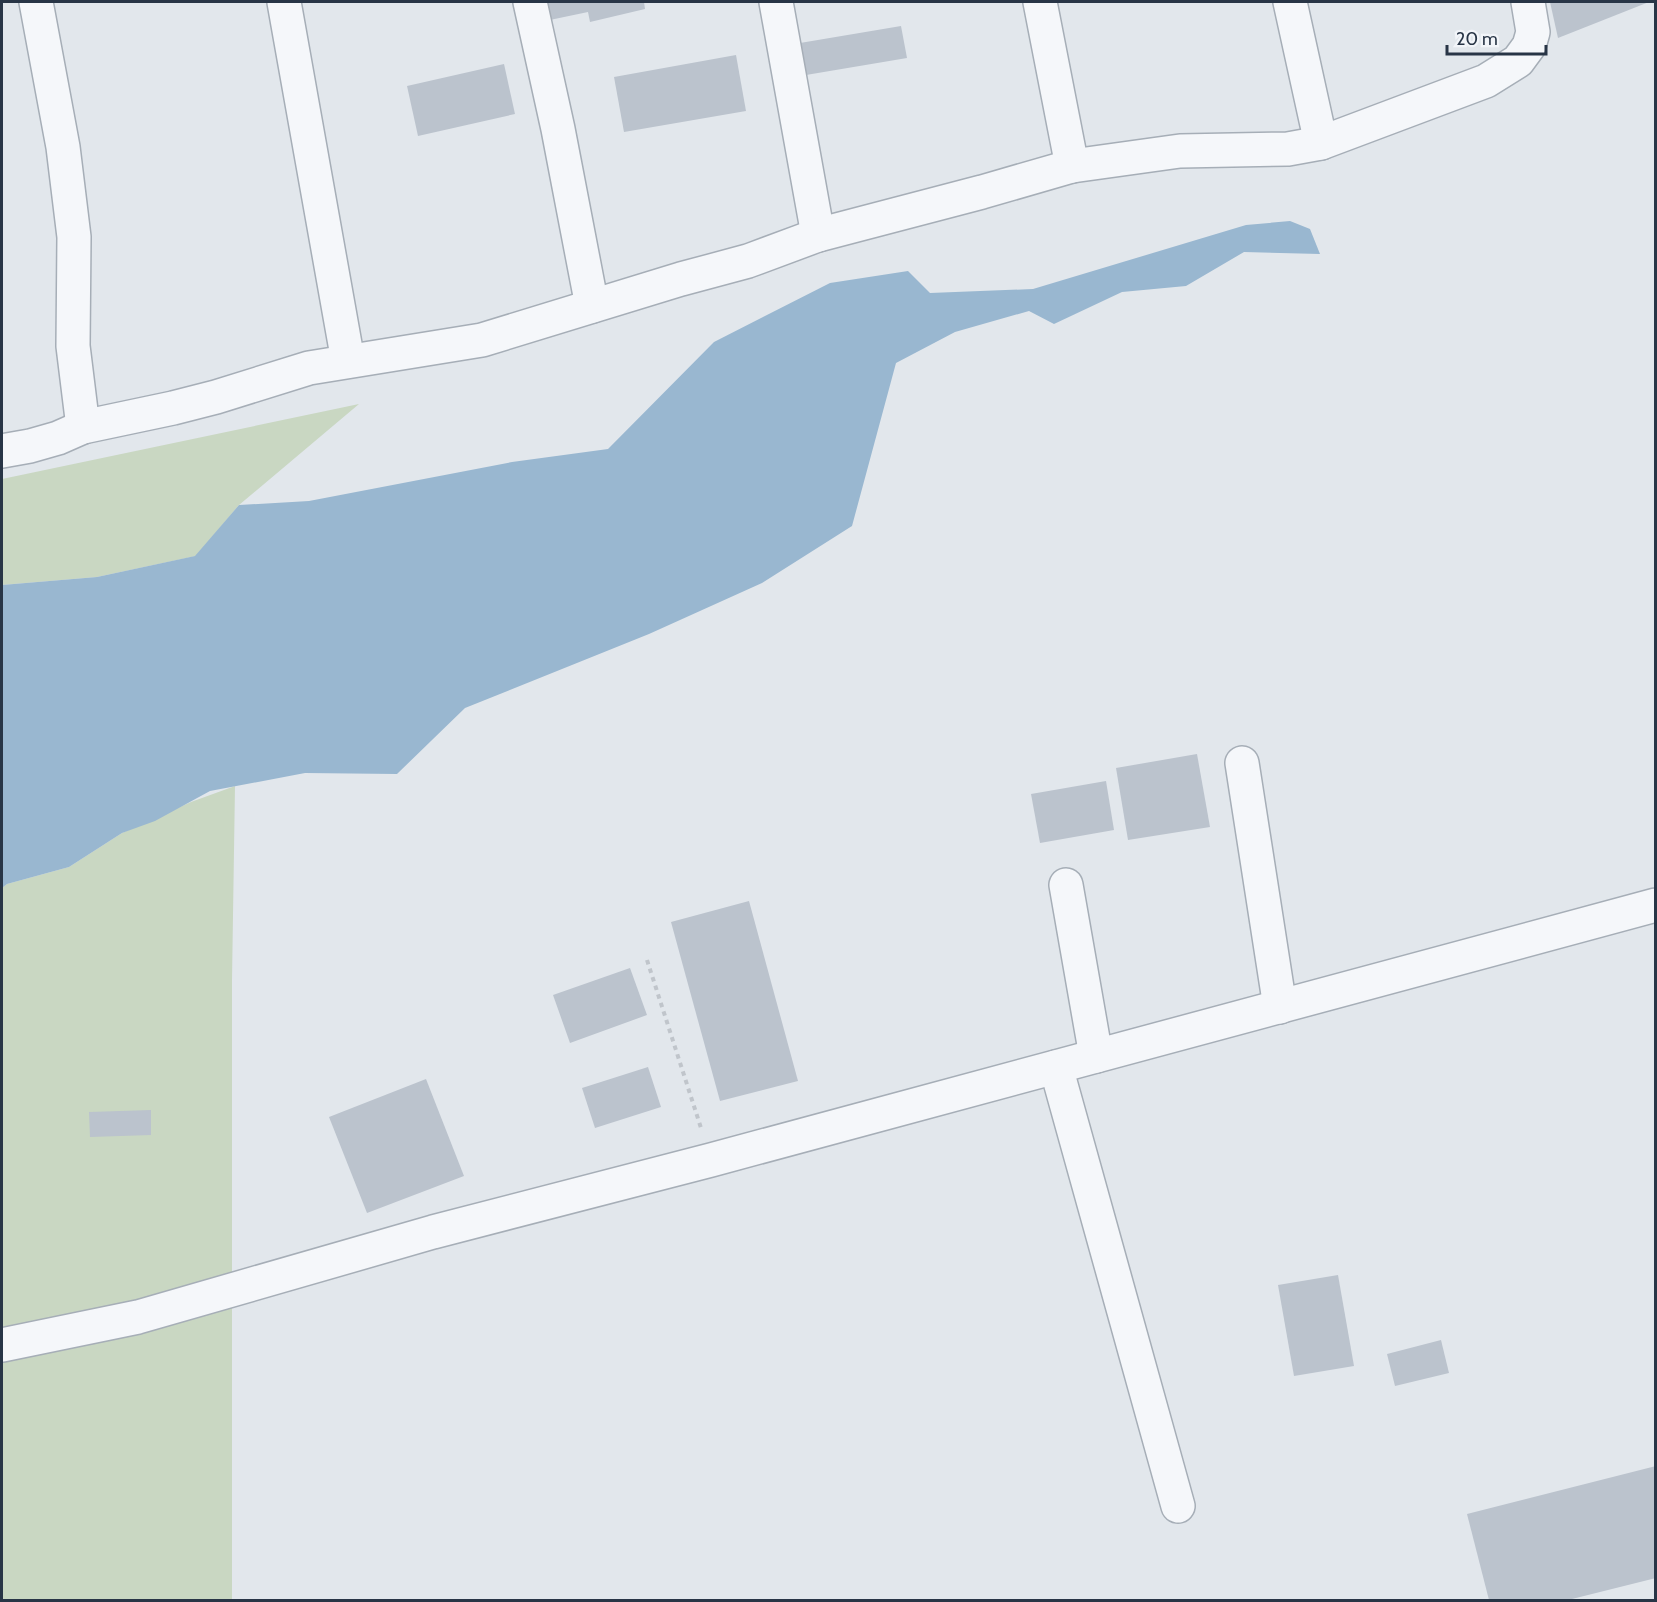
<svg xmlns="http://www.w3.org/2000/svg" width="1657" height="1602" font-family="Cabin,sans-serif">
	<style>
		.green { fill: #c9d7c2 }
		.water { fill: #99b7d0 }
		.building { fill: #bbc3cd }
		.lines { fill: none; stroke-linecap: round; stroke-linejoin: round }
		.minor-casing { stroke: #a6aeb7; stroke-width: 36 }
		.path { stroke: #c0c5cb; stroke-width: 4; stroke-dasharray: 4.5 4.5; stroke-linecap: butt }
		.minor { stroke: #f5f7fa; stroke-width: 33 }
	</style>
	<rect width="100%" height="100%" fill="#e2e7ec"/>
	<g class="green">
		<polygon points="359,404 239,505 196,556 97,577 2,585 2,479"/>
		<polygon points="235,786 232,980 232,1600 2,1600 2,888 7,884 69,867 122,833 191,802"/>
	</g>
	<polygon class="water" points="1290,221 1310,229 1320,254 1244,252 1186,286 1122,292 1054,324 1029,311 955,332 896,363 852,526 762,583 649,634 465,708 397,774 305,773 210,791 155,821 122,833 69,867 7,884 2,888 2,585 97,577 195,556 239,505 309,501 512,462 608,449 714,342 830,283 908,271 930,293 1033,289 1246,225"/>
	<g class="building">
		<polygon points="549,2 644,2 645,9 590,22 588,12 545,21 541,3"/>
		<polygon points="1550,2 1649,2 1558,38"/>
		<polygon points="901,26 907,58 806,75 800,43"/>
		<polygon points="736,55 746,111 624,132 614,77"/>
		<polygon points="504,64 515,114 418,136 407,86"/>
		<polygon points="1197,754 1210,827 1128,840 1116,768"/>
		<polygon points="1106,781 1114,830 1040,843 1031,794"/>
		<polygon points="749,901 798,1081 720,1101 671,922"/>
		<polygon points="630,968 647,1015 570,1043 553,995"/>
		<polygon points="648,1067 661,1107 595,1128 582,1088"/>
		<polygon points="426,1079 464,1176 367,1213 329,1117"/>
		<polygon points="151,1110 151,1135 90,1137 89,1112"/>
		<polygon points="1338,1275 1354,1366 1294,1376 1278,1285"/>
		<polygon points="1441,1340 1449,1373 1395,1386 1387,1354"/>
		<polygon points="1656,1466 1656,1578 1568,1600 1489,1600 1467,1514"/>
	</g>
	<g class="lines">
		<g class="minor-casing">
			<g id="minor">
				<polyline points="36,2 63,147 74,237 73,346 83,427"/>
				<polyline points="284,2 348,361"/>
				<polyline points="530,2 558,129 592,306"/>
				<polyline points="776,2 818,235"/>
				<polyline points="1040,2 1072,166"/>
				<polyline points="1290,2 1321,143"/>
				<polyline points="2,451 30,446 58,438 83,427 173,408 216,397 309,368 482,340 681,279 748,261 818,235 982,192 1072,166 1180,151 1288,149 1321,143 1486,81 1518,61 1529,46 1533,32 1528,2"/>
				<polyline points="1242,763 1280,1007"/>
				<polyline points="1066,885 1096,1056"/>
				<polyline points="1056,1067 1178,1506"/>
				<polyline points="2,1345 138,1317 433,1232 711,1160 1656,905"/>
			</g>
		</g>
		<polyline class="path" points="647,960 701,1128"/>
		<use href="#minor" class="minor"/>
	</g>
	<rect width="1657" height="1602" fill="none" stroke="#283546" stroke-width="6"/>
	<path d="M1447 45v9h99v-9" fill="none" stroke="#283546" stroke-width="3"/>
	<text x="1456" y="45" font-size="18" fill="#283546" stroke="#f2f5f9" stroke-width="4.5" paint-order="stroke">20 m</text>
</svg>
